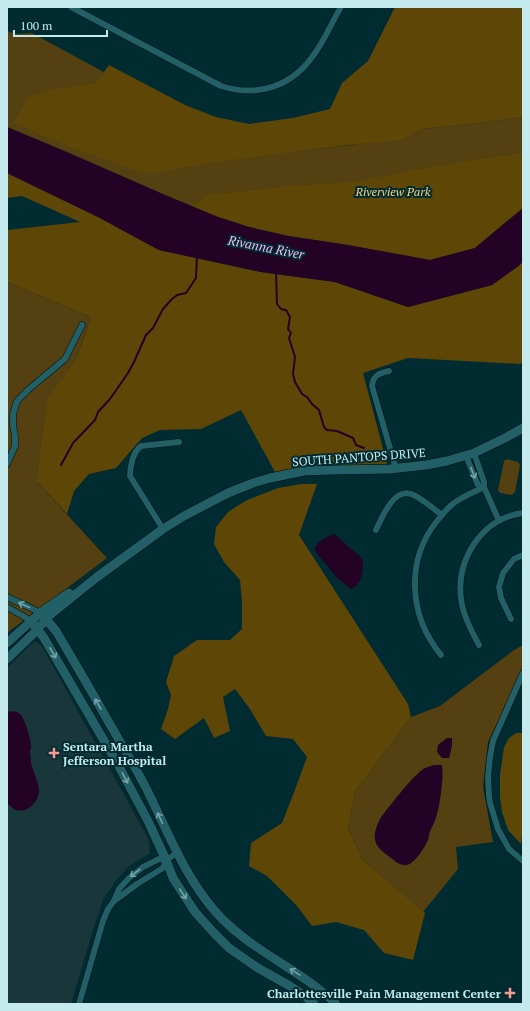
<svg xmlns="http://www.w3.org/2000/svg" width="530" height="1011" font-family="'PT Serif',serif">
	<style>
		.built { fill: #19363a }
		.green { fill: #544010; fill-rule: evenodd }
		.forest { fill: #5e4607 }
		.water { fill: #230225 }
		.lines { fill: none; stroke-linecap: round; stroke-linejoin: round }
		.stream { stroke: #230225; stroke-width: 2 }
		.street-casing { stroke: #001114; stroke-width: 7 }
		.secondary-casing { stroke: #001114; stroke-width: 10 }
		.street { stroke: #225f66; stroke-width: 6 }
		.secondary { stroke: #225f66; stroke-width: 9 }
		.oneway { stroke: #74a4aa }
		.poi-dot { fill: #f59c94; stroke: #002b30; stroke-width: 1.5 }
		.labels { text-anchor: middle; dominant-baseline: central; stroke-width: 4; stroke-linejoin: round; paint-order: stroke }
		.park-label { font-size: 12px; font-style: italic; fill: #f8d27f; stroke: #002b30 }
		.street-label { font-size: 12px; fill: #c5eaee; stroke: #002b30 }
		.poi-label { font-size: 12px; font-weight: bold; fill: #c5eaee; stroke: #002b30; text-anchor: start }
		.water-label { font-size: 13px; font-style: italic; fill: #f8bafb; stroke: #002b30 }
	</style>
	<rect width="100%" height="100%" fill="#002b30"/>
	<polygon class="built" points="35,641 41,645 43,648 148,838 150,846 149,854 128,867 114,883 103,900 94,927 71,1004 7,1004 7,668 29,646"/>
	<g class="green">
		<polygon points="7,31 16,34 32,33 122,82 291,152 351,145 414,133 422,129 479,123 523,117 523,152 489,158 523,170 523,208 517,213 430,260 348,245 218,217 165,195 69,153 7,127"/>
		<polygon points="7,282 91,317 86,330 76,359 47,400 36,481 107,558 7,633"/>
		<polygon points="507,459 518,462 520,465 515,492 512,495 500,493 498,490 504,461"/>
		<path d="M523,645V669L488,742L483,787L493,842L456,847L458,869L423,912L362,859L348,828L355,792L411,717L440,706L514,650ZM426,768H442C441,789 441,812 430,831C424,841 410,855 402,864L398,863L387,855L379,848L376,843L377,825L381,817L396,798L411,782Z"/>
	</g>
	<g class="forest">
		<polygon points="395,7 523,7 523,117 479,123 422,129 401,140 357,144 244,158 186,167 152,174 128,168 65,145 14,123 28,97 56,89 96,83 109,65 185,105 216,117 249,124 293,118 330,109 342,83 368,61"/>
		<polygon points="523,152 523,208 475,248 430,260 348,245 288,236 249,227 218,217 192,206 209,195 282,187 360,181 413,170"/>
		<polygon points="7,173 98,217 159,250 261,272 335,282 408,307 492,285 517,267 523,262 523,362 520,364 408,358 363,373 387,464 311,467 275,472 241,410 201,429 160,430 142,438 116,468 89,474 74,491 67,514 36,481 47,399 76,359 91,317 7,282 7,230 80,222 22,196 7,198"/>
		<polygon points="301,484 317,484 299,535 408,704 411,717 355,792 348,828 362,859 425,913 413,960 384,953 364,930 336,922 312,926 297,906 267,876 249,866 251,843 282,823 293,795 307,757 293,739 266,736 250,709 235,689 223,697 230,731 214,738 204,718 175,739 161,729 168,709 171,695 166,682 174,656 197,640 230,640 242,629 242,602 240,580 224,562 214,544 216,527 228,512 247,500 278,488"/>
		<polygon points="516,733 523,733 523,827 521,844 508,830 502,812 500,797 500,775 504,747 509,738"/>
	</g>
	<g class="water">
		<polygon points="7,127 69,153 165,195 218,217 249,227 288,236 348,245 430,260 475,248 523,208 523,262 517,267 492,285 408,307 335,282 261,272 159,250 98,217 7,173"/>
		<path d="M334,534C339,537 342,541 346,545C351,550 359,553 362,560C365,569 361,586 351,589L337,578L315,551C315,550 315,549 315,548C316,543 330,535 334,534Z"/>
		<path d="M7,712C11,711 16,711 19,713C25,718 30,737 31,745C32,751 31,745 30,751C30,755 31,759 31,763C33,772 38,780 39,790C39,802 27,815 14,809C12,807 9,805 7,803Z"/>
		<polygon points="447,738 452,738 452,746 449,758 442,758 437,752 438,745"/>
		<path d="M434,765H442C444,778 440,804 436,817C435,822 432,826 430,831C429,834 429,837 428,840C425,847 415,863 407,865C400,866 395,861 390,857C386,854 380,850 377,845C369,830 385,812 394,801C400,793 416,773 425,768C428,767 431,766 434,765Z"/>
	</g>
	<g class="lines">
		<g class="stream">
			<polyline points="276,272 277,304 281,309 286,310 290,317 288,329 291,333 289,338 295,357 293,374 295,382 302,394 307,397 312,404 319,410 321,417 324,427 327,430 337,431 353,438 356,445 364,448"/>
			<polyline points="61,465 73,443 95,420 98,412 110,399 128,373 134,362 146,335 153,328 163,309 171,300 177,295 186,293 196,278 197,256"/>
		</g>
		<g class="street-casing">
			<g id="street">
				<path d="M71,7L221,86C259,98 293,86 315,53C325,39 332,22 341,7"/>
				<path d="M389,371C380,373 373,375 372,386L396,469"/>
				<polyline points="474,453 484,482 484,487 499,521"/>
				<polyline points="466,456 478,485 484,487"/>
				<polyline points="7,464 15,446 15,436 13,425 13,414 17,401 29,389 65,359 82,325"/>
				<path d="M163,529L130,476C130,466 133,452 141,446L179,442"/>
				<path d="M376,530C382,518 393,488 411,494C419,496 435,510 442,515"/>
				<polyline points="7,597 31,608 40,613"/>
				<polyline points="7,607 23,616 31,621"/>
				<polyline points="511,619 501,598 499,587 503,573 514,559 523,555"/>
				<path d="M479,645C471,630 463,615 461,599C456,559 482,518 523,513"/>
				<path d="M441,655C409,616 405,561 437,521C442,515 447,508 454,503C463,496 474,492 484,487"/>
				<polyline points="523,673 493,741 490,757 488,777 489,796 490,803 498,829 509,849 523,861"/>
				<polyline points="114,901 137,884 163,868 166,860"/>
				<polyline points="79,1004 103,921 108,909 114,901 119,889 129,878 143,867 159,859 166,860 177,853"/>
			</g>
		</g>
		<g class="secondary-casing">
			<g id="secondary">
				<path d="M40,613L46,619L56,631C72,658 88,685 103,712C117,737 132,761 145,786C167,829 183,874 214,910C248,950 299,968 336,1004"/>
				<polyline points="31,621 44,638 116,761 148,821 166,860 173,878 195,912 214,933 229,948 258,968 290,986 306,997 314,1004"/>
				<polyline points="7,643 40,613 69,593"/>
				<polyline points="7,659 32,635 51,614 97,577 163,529 184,516 228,493 253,483 270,478 304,471 332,470 390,469 426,465 447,461 474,453 505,438 523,428"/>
			</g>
		</g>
		<use href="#street" class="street"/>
		<use href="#secondary" class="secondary"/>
	</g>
	<defs><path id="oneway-shaft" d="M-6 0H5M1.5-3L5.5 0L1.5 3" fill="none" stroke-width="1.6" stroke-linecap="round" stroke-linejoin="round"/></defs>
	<g class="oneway">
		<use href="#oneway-shaft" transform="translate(473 473) rotate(69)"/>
		<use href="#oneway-shaft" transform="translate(24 605) rotate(-156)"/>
		<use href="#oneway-shaft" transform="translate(53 653) rotate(60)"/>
		<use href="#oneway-shaft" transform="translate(98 704) rotate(-120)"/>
		<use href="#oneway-shaft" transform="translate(125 778) rotate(62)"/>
		<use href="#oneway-shaft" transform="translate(160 818) rotate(-115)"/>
		<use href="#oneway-shaft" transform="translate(135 873) rotate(142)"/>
		<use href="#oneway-shaft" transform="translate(183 894) rotate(57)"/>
		<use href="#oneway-shaft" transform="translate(295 972) rotate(-148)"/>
	</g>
	<g class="poi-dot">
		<path d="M52 747h4v4h4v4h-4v4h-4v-4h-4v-4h4z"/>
		<path d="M508 987h4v4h4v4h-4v4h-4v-4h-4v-4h4z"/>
	</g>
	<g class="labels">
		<g class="park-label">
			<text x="393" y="191">Riverview Park</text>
		</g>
		<g class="street-label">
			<text transform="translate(359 457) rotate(-4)">SOUTH PANTOPS DRIVE</text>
		</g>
		<g class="poi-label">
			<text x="63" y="746">Sentara Martha<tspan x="63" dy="14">Jefferson Hospital</tspan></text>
			<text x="501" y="993" text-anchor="end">Charlottesville Pain Management Center</text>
		</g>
		<g class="water-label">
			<text transform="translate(266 247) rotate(11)">Rivanna River</text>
		</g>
	</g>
	<rect width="530" height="1011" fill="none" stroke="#c5eaee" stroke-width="16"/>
	<path d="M14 30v6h93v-6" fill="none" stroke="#c5eaee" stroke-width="2"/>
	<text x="20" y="30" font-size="12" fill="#c5eaee" stroke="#002b30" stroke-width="3" paint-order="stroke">100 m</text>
</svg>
